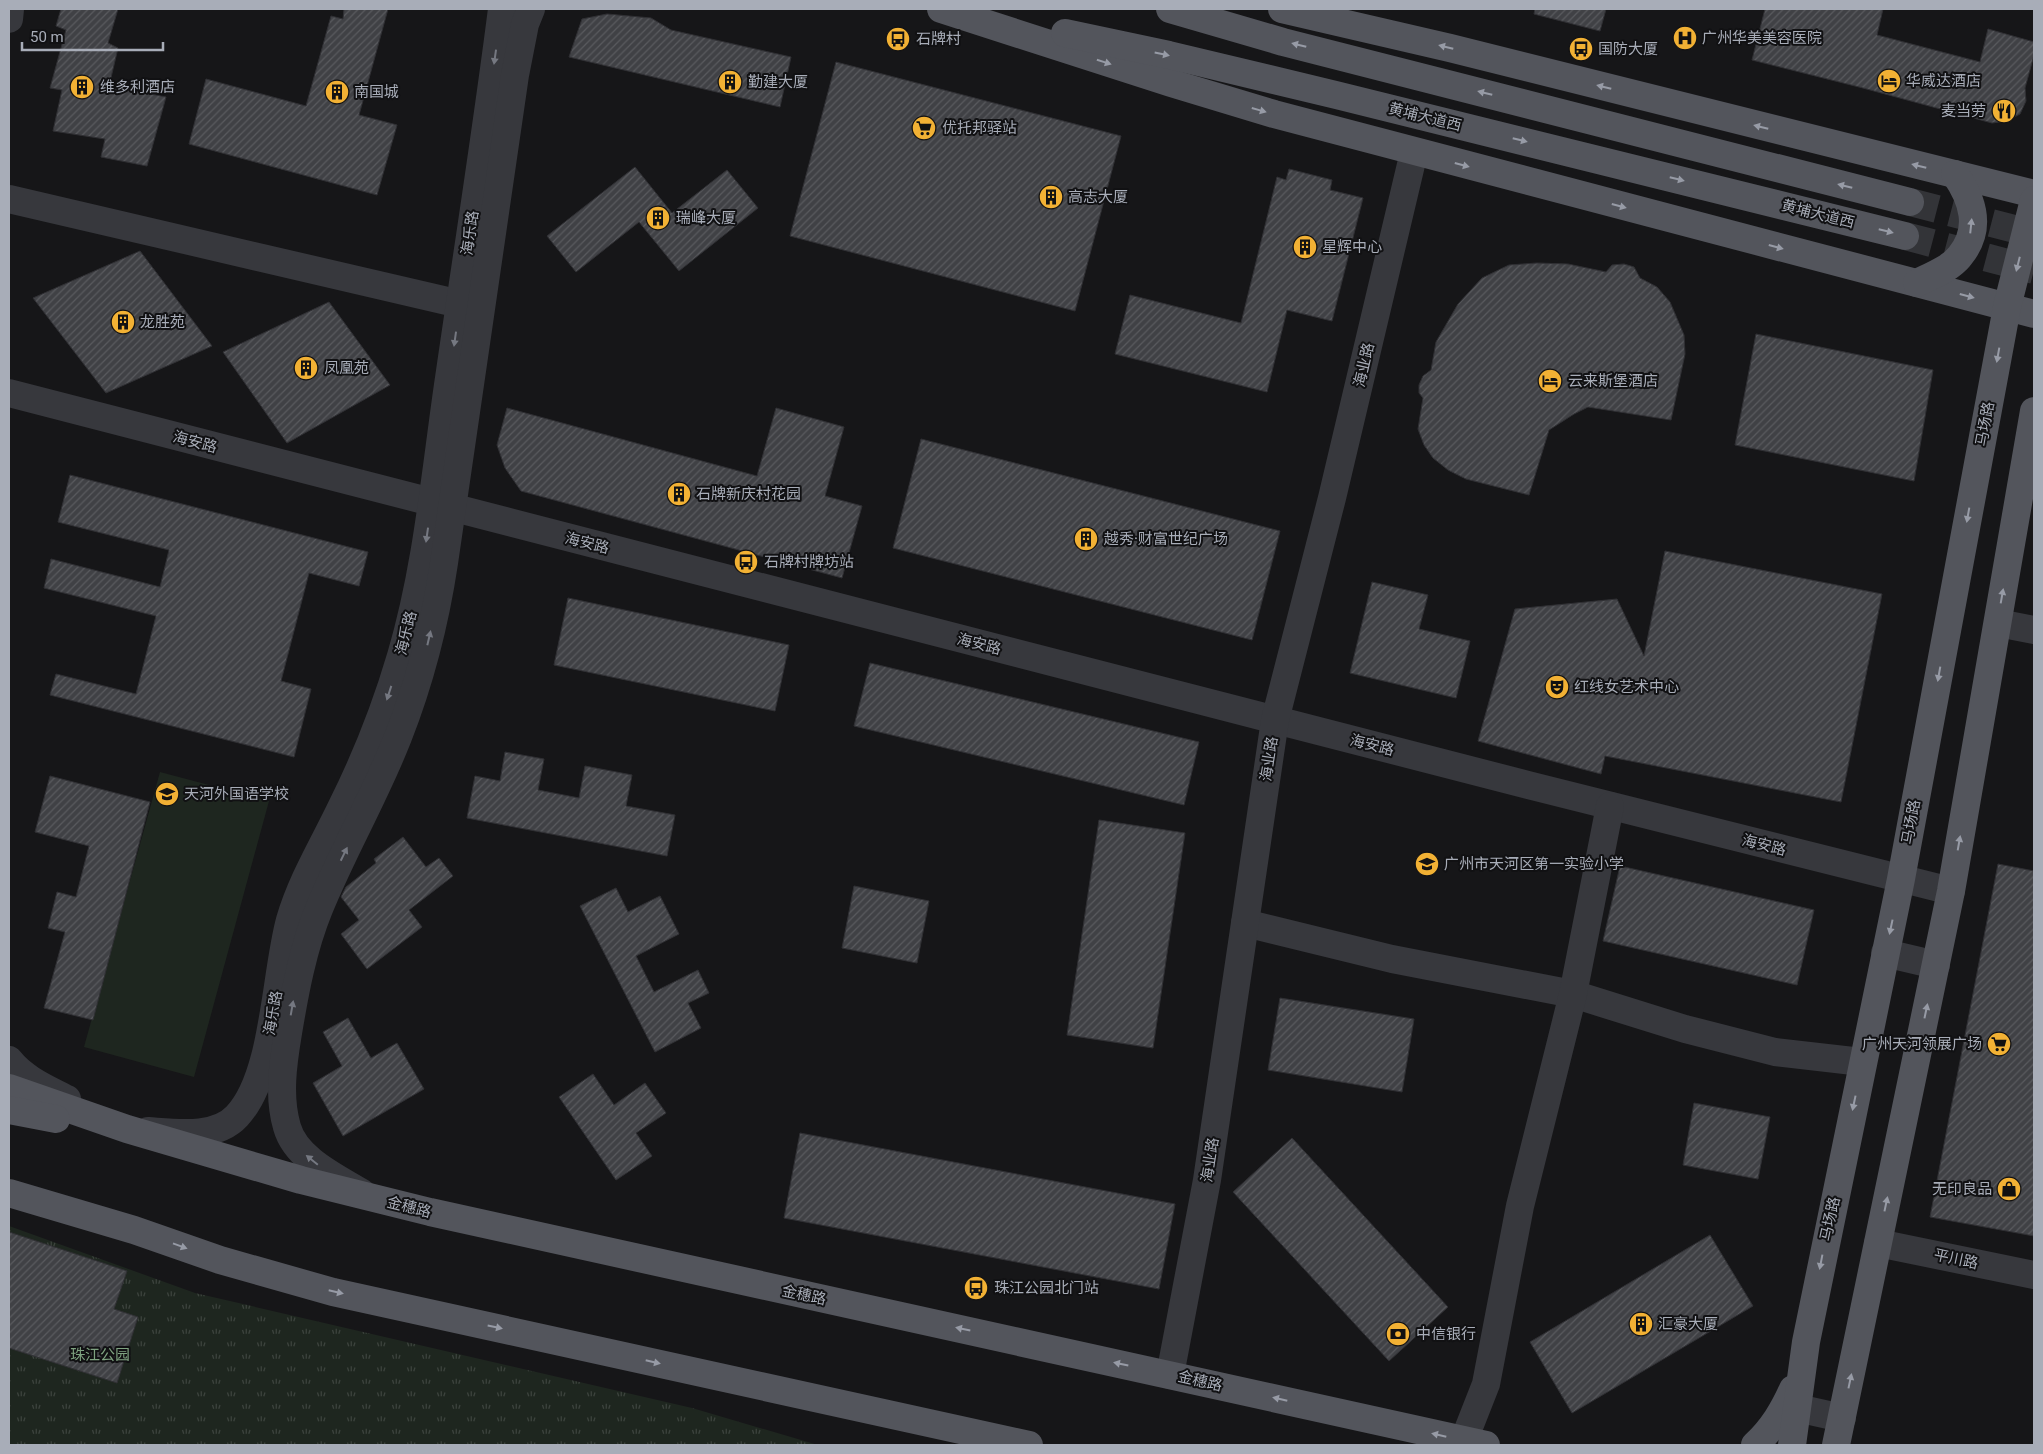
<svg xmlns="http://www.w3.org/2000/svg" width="2043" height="1454" font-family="Roboto,'Noto Sans SC',sans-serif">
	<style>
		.green { fill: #1e261f }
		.park { fill: url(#park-tufts) }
		.building { fill: url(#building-hatch); stroke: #303034 }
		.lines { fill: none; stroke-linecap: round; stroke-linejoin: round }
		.major-tunnel { stroke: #333438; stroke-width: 28; stroke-dasharray: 28 14; stroke-linecap: butt }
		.minor { stroke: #37383d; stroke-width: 28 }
		.major { stroke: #53555c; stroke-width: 28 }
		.oneway { fill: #979ba6 }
		.oneway2 { fill: #757881 }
		.labels { text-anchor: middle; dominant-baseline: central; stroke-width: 4; stroke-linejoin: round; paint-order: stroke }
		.poi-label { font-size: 15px; fill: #a8adb8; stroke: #111113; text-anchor: start }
		.street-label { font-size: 15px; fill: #a8adb8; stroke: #111113 }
		.park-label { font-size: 15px; fill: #7fa381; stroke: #111113 }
	</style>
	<defs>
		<pattern id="park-tufts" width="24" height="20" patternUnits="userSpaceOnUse" patternTransform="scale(1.25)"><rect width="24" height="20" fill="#1e261f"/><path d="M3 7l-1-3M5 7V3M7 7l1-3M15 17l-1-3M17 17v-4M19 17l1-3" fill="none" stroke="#3c433d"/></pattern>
		<pattern id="building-hatch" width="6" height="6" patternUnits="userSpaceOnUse" patternTransform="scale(1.25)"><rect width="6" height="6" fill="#404145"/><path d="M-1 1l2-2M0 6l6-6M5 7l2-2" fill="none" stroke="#595a5e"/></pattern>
	</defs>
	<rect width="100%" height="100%" fill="#161618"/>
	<polygon class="green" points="160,772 269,801 194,1077 84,1047"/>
	<polygon class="park" points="9,1226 195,1293 692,1408 818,1445 9,1445"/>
	<g class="building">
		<polygon points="61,9 118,9 108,43 118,48 109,86 166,97 147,166 101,157 105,139 53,131 62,90 50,88 66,30 56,26"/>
		<polygon points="344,9 388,9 359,115 397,125 377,195 189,144 206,79 306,106 331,16 343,19"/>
		<polygon points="1535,9 1606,9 1600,31 1534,14"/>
		<polygon points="1765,9 1883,9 1877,35 1980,62 1988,29 2034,42 2034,55 2025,88 2026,101 2020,114 2007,121 1992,123 1863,88 1752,60"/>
		<polygon points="607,14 651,18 671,30 791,57 780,107 569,57 582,19"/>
		<polygon points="836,62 1121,136 1075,311 790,236"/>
		<polygon points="635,167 672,213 727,170 758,208 679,271 639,222 576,272 547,236"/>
		<polygon points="1289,169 1332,180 1330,190 1363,198 1332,321 1287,310 1267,392 1115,354 1130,295 1241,323 1277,177 1286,180"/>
		<polygon points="140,251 212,346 106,393 33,298"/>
		<polygon points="1537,263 1568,264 1606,272 1612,265 1624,264 1634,267 1640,278 1657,287 1670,302 1684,335 1685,354 1671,420 1588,407 1574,414 1549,430 1529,495 1466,479 1448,470 1433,458 1424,445 1418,429 1423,398 1419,393 1419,385 1423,376 1431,370 1436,342 1458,304 1482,278 1509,265"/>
		<polygon points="329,302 390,385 287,443 223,352"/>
		<polygon points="1756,334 1933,370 1914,481 1735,445"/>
		<polygon points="507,408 757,476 776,408 844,427 825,496 862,506 842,578 521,491 505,468 497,445"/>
		<polygon points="921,439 1280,531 1252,640 893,548"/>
		<polygon points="70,475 368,552 359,586 309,573 281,681 311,689 294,757 50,695 56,674 136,694 156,616 44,588 51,559 160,587 169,550 58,522"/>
		<polygon points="1665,551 1882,594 1841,802 1605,756 1601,774 1478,741 1515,609 1617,599 1644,656"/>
		<polygon points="1372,582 1428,595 1419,629 1470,641 1456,698 1350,673"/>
		<polygon points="568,598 789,645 775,711 554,665"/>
		<polygon points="870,663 1199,742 1184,805 854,726"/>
		<polygon points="505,752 544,759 538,790 579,798 585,766 632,775 626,806 675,815 667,856 467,818 475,776 500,781"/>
		<polygon points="50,776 150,802 93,1020 44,1008 65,932 48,928 57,892 76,897 89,846 35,832"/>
		<polygon points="1099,820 1185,833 1153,1048 1067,1035"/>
		<polygon points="403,837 426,867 439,858 453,876 409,910 422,927 367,969 341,934 359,920 341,897 346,887 376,863 374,859"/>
		<polygon points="1998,864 2034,871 2034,1236 1930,1217"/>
		<polygon points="1620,866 1814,910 1797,985 1603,941"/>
		<polygon points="854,886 929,901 917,963 842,948"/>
		<polygon points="616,888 628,912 660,896 679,934 636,956 654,992 698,970 709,993 688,1003 701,1028 655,1052 580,906"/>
		<polygon points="1280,998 1414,1019 1402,1092 1268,1070"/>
		<polygon points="348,1018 371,1058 397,1043 424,1089 343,1136 313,1083 342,1066 323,1032"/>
		<polygon points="593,1074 614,1105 645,1083 666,1113 636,1133 652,1156 616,1180 559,1097"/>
		<polygon points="1694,1103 1770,1117 1758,1179 1683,1165"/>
		<polygon points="800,1133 1175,1204 1159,1289 784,1218"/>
		<polygon points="1292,1138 1448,1307 1389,1361 1233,1192"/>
		<polygon points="9,1232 127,1271 114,1309 138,1317 117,1383 9,1348"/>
		<polygon points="1710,1235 1753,1306 1572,1413 1530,1342"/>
	</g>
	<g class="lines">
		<g class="major-tunnel">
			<polyline points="1910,202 2034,234"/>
			<polyline points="1905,236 2034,270"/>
		</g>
		<g class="minor">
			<polyline points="9,19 10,9"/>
			<polyline points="9,199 460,304"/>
			<polyline points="9,393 1528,785 1951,891"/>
			<polyline points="1998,623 2034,630"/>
			<polyline points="1245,923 1392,959 1573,994 1685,1029 1775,1052 1862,1062"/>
			<polyline points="1885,953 1936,965"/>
			<path d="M9,1060C24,1079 46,1088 67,1099"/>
			<path d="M148,1131C176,1133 216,1139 237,1116C275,1076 275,974 290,920C302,879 324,844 342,806C366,758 386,707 401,656C427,568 435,475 448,385C466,260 486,135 502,9"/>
			<path d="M362,1193C336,1177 296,1159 287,1127C278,1097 283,1063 288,1033C295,991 303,948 319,909C343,850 375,796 398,737C420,681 435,623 444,563L515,75L525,24L531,9"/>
			<polyline points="1878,1243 2034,1275"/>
			<polyline points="1170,1375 1207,1180 1275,720 1332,498 1414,152"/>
			<polyline points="1797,1408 1842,1418"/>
			<polyline points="1464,1440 1486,1384 1520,1206 1573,994 1610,806"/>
		</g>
		<g class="major">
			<polyline points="941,9 1171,83 1274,114 2034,314"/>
			<polyline points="1170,9 1283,42 1910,202"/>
			<polyline points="1282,9 1450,48 2034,194"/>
			<polyline points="1065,33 1169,55 1336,95 1905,236"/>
			<path d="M1917,283C1931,276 1950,269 1960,256C1982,229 1973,200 1955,174"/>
			<polyline points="9,1088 127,1129 301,1180 430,1212 1486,1445"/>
			<polyline points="9,1110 56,1119"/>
			<polyline points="9,1193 134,1230 220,1260 333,1292 1029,1445"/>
			<path d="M1755,1445C1773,1428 1783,1411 1793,1389"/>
			<polyline points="1792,1445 1806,1342 1901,879 2007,307 2034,200"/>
			<polyline points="1836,1445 1951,891 2034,411"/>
		</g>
	</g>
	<defs><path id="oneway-solid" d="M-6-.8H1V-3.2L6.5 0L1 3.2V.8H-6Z" transform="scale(1.25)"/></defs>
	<g class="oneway">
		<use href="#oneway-solid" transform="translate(1299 45) rotate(-166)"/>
		<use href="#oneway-solid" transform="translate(1446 47) rotate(-166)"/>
		<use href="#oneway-solid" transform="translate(1162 54) rotate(12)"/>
		<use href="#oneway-solid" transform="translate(1104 62) rotate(18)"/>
		<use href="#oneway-solid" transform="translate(1604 87) rotate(-166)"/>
		<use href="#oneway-solid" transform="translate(1485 93) rotate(-166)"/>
		<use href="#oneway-solid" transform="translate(1259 110) rotate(16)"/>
		<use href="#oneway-solid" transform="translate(1761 127) rotate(-166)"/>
		<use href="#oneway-solid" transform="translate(1520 140) rotate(14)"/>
		<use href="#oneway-solid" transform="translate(1462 165) rotate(15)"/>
		<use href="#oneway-solid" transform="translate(1919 166) rotate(-166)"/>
		<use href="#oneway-solid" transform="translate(1677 179) rotate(14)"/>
		<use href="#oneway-solid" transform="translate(1845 186) rotate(-166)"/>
		<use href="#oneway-solid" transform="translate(1619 206) rotate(15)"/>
		<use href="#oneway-solid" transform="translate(1971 226) rotate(-84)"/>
		<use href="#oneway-solid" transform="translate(1886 231) rotate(14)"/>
		<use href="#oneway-solid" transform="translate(1776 247) rotate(15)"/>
		<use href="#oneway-solid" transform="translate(2018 264) rotate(104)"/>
		<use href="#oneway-solid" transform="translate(1967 296) rotate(15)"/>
		<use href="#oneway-solid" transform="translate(1998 355) rotate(100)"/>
		<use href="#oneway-solid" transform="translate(1968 515) rotate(100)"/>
		<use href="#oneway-solid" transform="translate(2002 596) rotate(-80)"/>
		<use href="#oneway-solid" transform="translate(1939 674) rotate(100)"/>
		<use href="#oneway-solid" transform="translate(1959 843) rotate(-80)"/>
		<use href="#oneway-solid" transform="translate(1891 927) rotate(102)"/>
		<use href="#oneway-solid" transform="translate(1926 1011) rotate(-78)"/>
		<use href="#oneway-solid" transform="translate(1854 1103) rotate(102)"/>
		<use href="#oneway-solid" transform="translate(1886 1204) rotate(-78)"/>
		<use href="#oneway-solid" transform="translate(180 1246) rotate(20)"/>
		<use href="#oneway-solid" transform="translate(1821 1262) rotate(101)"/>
		<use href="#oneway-solid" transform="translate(336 1292) rotate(13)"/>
		<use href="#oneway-solid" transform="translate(495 1327) rotate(12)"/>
		<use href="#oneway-solid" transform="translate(963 1329) rotate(-168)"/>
		<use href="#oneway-solid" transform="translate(653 1362) rotate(13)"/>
		<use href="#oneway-solid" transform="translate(1121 1364) rotate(-168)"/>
		<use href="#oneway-solid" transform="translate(1850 1381) rotate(-78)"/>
		<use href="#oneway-solid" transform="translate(1280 1399) rotate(-167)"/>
		<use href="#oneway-solid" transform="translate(1439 1435) rotate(-167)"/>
	</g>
	<g class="oneway2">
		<use href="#oneway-solid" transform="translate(495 57) rotate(98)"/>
		<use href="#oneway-solid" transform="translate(455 339) rotate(98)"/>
		<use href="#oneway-solid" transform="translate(427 535) rotate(98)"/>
		<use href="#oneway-solid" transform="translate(429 638) rotate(-77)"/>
		<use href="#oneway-solid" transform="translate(389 693) rotate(108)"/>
		<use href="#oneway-solid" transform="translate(344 854) rotate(-64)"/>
		<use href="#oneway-solid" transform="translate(292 1008) rotate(-80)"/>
		<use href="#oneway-solid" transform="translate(312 1160) rotate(-141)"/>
	</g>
	<defs>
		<g id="hospital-disc" transform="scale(1.25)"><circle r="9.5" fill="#f2b134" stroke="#111113"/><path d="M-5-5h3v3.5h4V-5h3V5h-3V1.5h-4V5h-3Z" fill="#111"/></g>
		<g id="bus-disc" transform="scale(1.25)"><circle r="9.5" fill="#f2b134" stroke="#111113"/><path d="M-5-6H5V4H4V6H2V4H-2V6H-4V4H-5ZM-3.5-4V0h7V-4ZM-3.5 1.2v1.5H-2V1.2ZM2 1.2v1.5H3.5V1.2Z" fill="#111"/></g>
		<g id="hotel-disc" transform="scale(1.25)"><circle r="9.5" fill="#f2b134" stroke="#111113"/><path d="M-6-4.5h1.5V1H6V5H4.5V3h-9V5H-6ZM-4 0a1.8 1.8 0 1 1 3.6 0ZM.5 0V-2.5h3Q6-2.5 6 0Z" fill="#111"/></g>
		<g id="building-disc" transform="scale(1.25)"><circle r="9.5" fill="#f2b134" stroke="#111113"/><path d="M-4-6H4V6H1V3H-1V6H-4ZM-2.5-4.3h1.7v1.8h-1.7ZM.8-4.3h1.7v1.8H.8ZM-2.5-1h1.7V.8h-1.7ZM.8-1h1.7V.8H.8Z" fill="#111"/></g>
		<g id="restaurant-disc" transform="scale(1.25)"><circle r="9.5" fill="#f2b134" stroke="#111113"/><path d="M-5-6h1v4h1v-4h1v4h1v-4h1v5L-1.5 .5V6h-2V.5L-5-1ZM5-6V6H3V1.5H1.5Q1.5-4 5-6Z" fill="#111"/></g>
		<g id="supermarket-disc" transform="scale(1.25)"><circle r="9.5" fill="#f2b134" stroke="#111113"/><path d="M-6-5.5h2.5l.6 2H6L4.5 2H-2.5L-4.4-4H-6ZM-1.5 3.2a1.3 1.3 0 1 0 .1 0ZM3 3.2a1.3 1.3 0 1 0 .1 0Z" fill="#111"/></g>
		<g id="theatre-disc" transform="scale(1.25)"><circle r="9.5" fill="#f2b134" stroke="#111113"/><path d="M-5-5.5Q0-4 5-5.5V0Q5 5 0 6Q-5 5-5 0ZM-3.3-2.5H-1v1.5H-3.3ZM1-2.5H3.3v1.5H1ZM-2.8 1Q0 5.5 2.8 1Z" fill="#111"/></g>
		<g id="school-disc" transform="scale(1.25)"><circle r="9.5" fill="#f2b134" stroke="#111113"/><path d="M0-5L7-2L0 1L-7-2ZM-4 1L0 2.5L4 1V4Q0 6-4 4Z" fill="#111"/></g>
		<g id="shop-disc" transform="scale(1.25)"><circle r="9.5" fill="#f2b134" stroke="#111113"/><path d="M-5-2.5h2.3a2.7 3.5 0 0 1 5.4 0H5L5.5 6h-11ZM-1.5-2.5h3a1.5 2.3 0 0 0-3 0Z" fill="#111"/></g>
		<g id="bank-disc" transform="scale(1.25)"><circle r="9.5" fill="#f2b134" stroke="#111113"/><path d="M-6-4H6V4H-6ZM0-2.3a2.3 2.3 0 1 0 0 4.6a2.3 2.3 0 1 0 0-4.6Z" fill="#111"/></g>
	</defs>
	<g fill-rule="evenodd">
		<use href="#hospital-disc" x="1685" y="38"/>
		<use href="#bus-disc" x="898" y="39"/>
		<use href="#bus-disc" x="1581" y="49"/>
		<use href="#hotel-disc" x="1889" y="81"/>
		<use href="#building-disc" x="730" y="82"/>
		<use href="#building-disc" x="82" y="87"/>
		<use href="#building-disc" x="337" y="92"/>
		<use href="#restaurant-disc" x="2004" y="111"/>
		<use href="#supermarket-disc" x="924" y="128"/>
		<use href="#building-disc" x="1051" y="197"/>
		<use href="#building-disc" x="658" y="218"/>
		<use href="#building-disc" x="1305" y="247"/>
		<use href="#building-disc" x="123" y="322"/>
		<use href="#building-disc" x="306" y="368"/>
		<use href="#hotel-disc" x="1550" y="381"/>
		<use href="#building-disc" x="679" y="494"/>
		<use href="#building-disc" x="1086" y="539"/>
		<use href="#bus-disc" x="746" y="562"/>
		<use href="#theatre-disc" x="1557" y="687"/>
		<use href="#school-disc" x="167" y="794"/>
		<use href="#school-disc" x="1427" y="864"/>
		<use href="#supermarket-disc" x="1999" y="1044"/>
		<use href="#shop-disc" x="2009" y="1189"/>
		<use href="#bus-disc" x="976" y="1288"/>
		<use href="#building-disc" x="1641" y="1324"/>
		<use href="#bank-disc" x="1398" y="1334"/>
	</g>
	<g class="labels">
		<g class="poi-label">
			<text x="1702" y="38">广州华美美容医院</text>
			<text x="916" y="39">石牌村</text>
			<text x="1598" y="49">国防大厦</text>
			<text x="1906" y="81">华威达酒店</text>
			<text x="748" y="82">勤建大厦</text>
			<text x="100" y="87">维多利酒店</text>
			<text x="354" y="92">南国城</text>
			<text x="1986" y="111" text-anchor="end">麦当劳</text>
			<text x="942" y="128">优托邦驿站</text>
			<text x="1068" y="197">高志大厦</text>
			<text x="676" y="218">瑞峰大厦</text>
			<text x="1322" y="247">星辉中心</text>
			<text x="140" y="322">龙胜苑</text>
			<text x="324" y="368">凤凰苑</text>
			<text x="1568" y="381">云来斯堡酒店</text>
			<text x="696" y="494">石牌新庆村花园</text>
			<text x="1104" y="539">越秀·财富世纪广场</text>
			<text x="764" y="562">石牌村牌坊站</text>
			<text x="1574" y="687">红线女艺术中心</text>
			<text x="184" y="794">天河外国语学校</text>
			<text x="1444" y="864">广州市天河区第一实验小学</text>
			<text x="1982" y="1044" text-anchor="end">广州天河领展广场</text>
			<text x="1992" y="1189" text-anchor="end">无印良品</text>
			<text x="994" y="1288">珠江公园北门站</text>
			<text x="1658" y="1324">汇豪大厦</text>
			<text x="1416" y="1334">中信银行</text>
		</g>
		<g class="street-label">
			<text transform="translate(1425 117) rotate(14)">黄埔大道西</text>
			<text transform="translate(1818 214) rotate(14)">黄埔大道西</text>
			<text transform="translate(470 233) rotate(-82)">海乐路</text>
			<text transform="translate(1364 365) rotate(-77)">海业路</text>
			<text transform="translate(1985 424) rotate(-80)">马场路</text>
			<text transform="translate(195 442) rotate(15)">海安路</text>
			<text transform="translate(587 543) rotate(14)">海安路</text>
			<text transform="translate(406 633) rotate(-76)">海乐路</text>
			<text transform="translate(979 644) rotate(14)">海安路</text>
			<text transform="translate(1372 745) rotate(14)">海安路</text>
			<text transform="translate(1269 759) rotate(-81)">海业路</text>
			<text transform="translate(1911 822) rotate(-80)">马场路</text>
			<text transform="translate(1764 845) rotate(14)">海安路</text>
			<text transform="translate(273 1013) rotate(-80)">海乐路</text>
			<text transform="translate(1210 1160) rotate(-81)">海业路</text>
			<text transform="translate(409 1207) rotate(14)">金穗路</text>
			<text transform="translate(1830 1219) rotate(-78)">马场路</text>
			<text transform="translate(1956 1259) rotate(12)">平川路</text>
			<text transform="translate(804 1295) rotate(12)">金穗路</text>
			<text transform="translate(1200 1381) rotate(13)">金穗路</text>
		</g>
		<g class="park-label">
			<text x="100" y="1355">珠江公园</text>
		</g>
	</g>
	<rect width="2043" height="1454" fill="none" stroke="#a8adb8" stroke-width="20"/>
	<path d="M22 42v8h141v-8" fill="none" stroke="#a8adb8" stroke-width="2.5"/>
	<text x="30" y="42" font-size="15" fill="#a8adb8" stroke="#111113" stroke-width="4" paint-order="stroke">50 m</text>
</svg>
